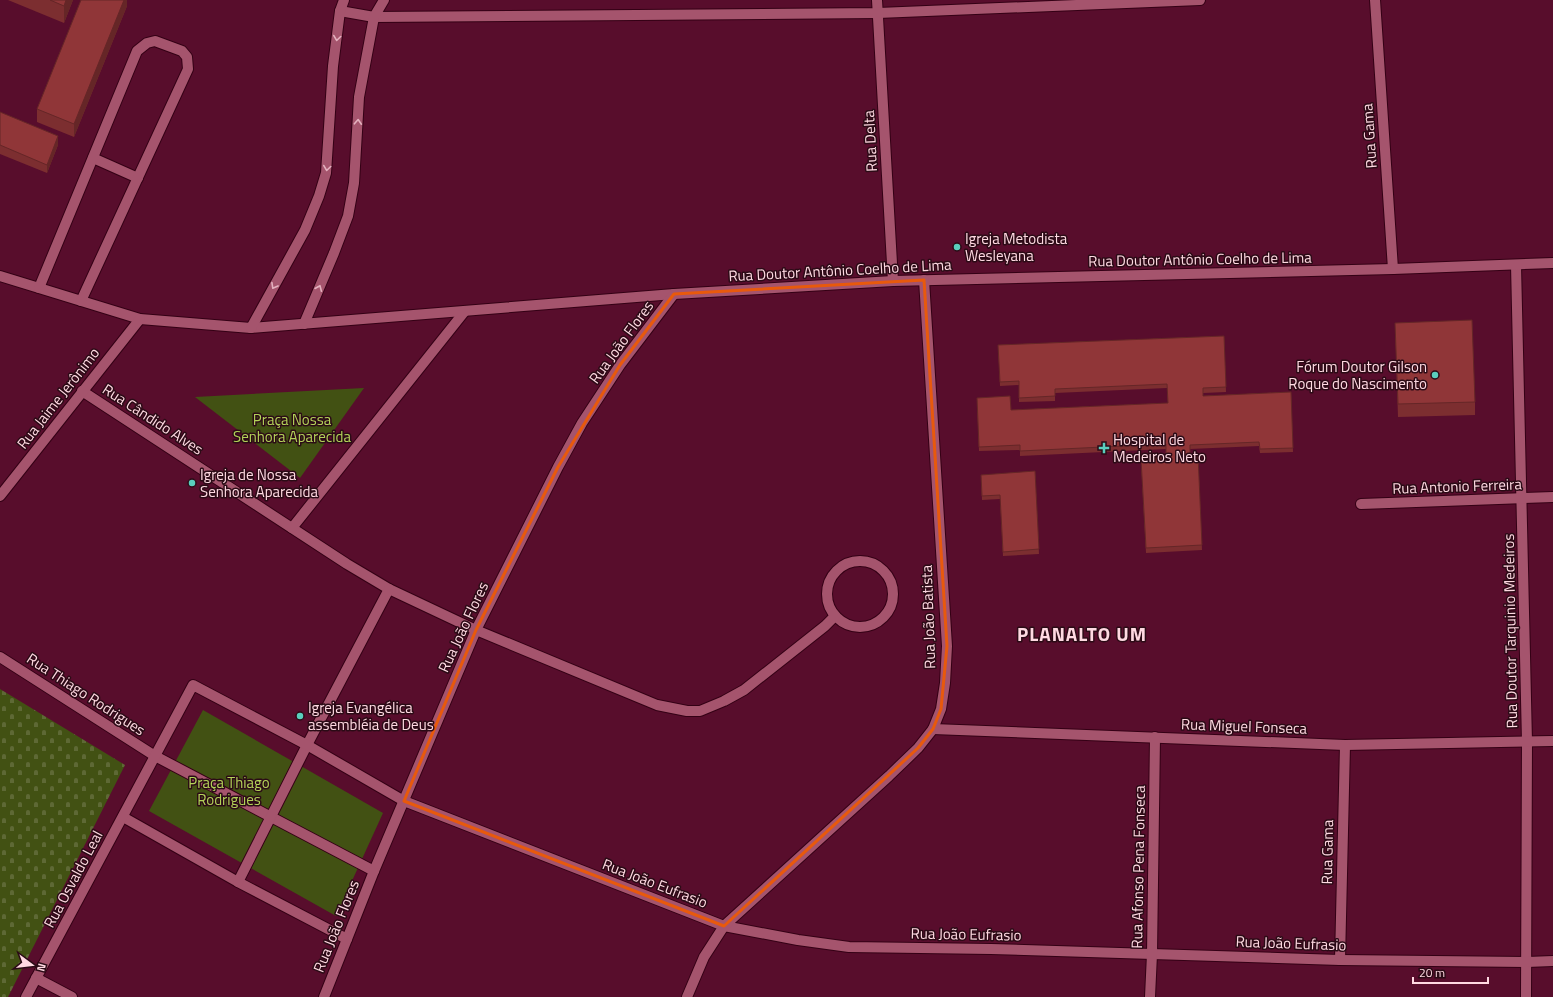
<svg xmlns="http://www.w3.org/2000/svg" width="1553" height="997" font-family="'Titillium Web',sans-serif">
	<style>
		.cemetery { fill: url(#cemetery-stones) }
		.park { fill: #425113 }
		.lines { fill: none; stroke-linecap: round; stroke-linejoin: round }
		.minor-casing { stroke: #340015; stroke-width: 12 }
		.minor { stroke: #a5546d; stroke-width: 10 }
		.wall { fill: #7c2e30 }
		.shaded-wall { fill: #652627 }
		.building { fill: #903638; stroke: #652627 }
		.oneway { stroke: #e4b1bf }
		.marked { fill: none; stroke: #e8590c; stroke-width: 3; stroke-linejoin: round }
		.poi-dot { fill: #5acebd; stroke: #2b0b16; stroke-width: 1.5 }
		.labels { text-anchor: middle; dominant-baseline: central; stroke-width: 3; stroke-linejoin: round; paint-order: stroke }
		.street-label { font-size: 15px; fill: #ffd9e2; stroke: #2b0b16 }
		.poi-label { font-size: 15px; fill: #ffd9e2; stroke: #2b0b16; text-anchor: start }
		.park-label { font-size: 15px; fill: #b3d259; stroke: #2b0b16 }
		.district-label { font-size: 19px; font-weight: bold; letter-spacing: 1px; fill: #ffd9e2; stroke: #2b0b16 }
	</style>
	<defs>
		<pattern id="cemetery-stones" width="16" height="16" patternUnits="userSpaceOnUse"><rect width="16" height="16" fill="#425113"/><path d="M2 7V4a2 2 0 0 1 4 0v3zM10 15v-3a2 2 0 0 1 4 0v3z" fill="#5e6935"/></pattern>
	</defs>
	<rect width="100%" height="100%" fill="#580d2c"/>
	<polygon class="cemetery" points="0,689 125,765 8,997 0,997"/>
	<g class="park">
		<polygon points="364,388 300,478 195,397"/>
		<polygon points="203,710 383,813 336,916 149,811"/>
	</g>
	<g class="lines">
		<g class="minor-casing">
			<g id="minor">
				<polyline points="877,0 893,281"/>
				<polyline points="1375,0 1393,269"/>
				<polyline points="340,11 374,17 878,13 1200,0"/>
				<polyline points="93,158 138,178"/>
				<polyline points="1516,265 1527,742 1526,997"/>
				<polyline points="0,276 140,319 251,328 674,294 893,281 1393,269 1553,263"/>
				<polyline points="39,288 137,51 147,43 155,41 182,51 187,57 188,69 81,301"/>
				<polyline points="304,324 334,253 348,216 354,183 359,97 374,17 384,0"/>
				<polyline points="251,328 305,230 319,196 326,173 333,66 340,11 344,0"/>
				<polyline points="82,391 347,564 389,589 476,630 657,705 687,711 700,711 724,701 744,690 825,626 835,616"/>
				<polyline points="0,496 140,319"/>
				<polyline points="1361,504 1553,497"/>
				<polyline points="292,528 465,311"/>
				<circle cx="860" cy="594" r="33"/>
				<polyline points="0,657 155,756 374,871"/>
				<polyline points="933,729 1345,745 1553,741"/>
				<polyline points="123,817 238,882 347,939"/>
				<polyline points="238,882 307,745 389,589"/>
				<polyline points="1340,960 1345,745"/>
				<polyline points="36,978 72,997"/>
				<polyline points="26,997 193,685 307,745 404,801 724,926 798,940 849,947 991,949 1340,960 1527,962 1553,961"/>
				<polyline points="324,997 374,871 476,630 558,467 582,423 620,365 674,294"/>
				<polyline points="687,997 704,957 724,926 889,776 918,748 933,729 941,709 945,683 947,646 924,280"/>
				<polyline points="1150,997 1152,954 1155,737"/>
			</g>
		</g>
		<use href="#minor" class="minor"/>
	</g>
	<g class="wall">
		<polygon points="8,0 73,0 64,23"/>
		<polygon points="127,0 127,6 74,137 37,122 37,109"/>
		<polygon points="0,112 58,145 47,173 0,154"/>
		<polygon points="1395,323 1475,402 1475,415 1398,417"/>
		<polygon points="1224,336 1226,392 1203,393 1203,396 1291,392 1293,452 1260,453 1259,446 1190,449 1190,453 1198,455 1202,550 1146,553 1141,463 1166,457 1166,449 1020,456 1020,450 979,451 977,402 1011,410 1168,403 1167,388 1055,393 1055,401 1019,402 1019,385 1000,386 998,345"/>
		<polygon points="1035,471 1039,554 1003,556 1000,499 982,500 981,479"/>
	</g>
	<g class="shaded-wall">
		<polygon points="66,0 73,0 64,23 64,6"/>
		<polygon points="124,0 127,0 127,6 74,137 74,124"/>
		<polygon points="58,136 58,145 47,173 47,165"/>
	</g>
	<g class="building">
		<polygon points="50,0 66,0 64,6"/>
		<polygon points="81,0 124,0 74,124 37,109"/>
		<polygon points="0,112 58,136 47,165 0,145"/>
		<polygon points="1472,320 1475,402 1398,404 1395,323"/>
		<polygon points="1224,336 1226,387 1203,388 1203,396 1291,392 1293,448 1260,449 1259,442 1190,445 1190,453 1198,455 1202,545 1146,548 1141,459 1166,457 1166,444 1020,451 1020,445 979,447 977,398 1010,396 1011,410 1168,403 1167,384 1055,389 1055,396 1019,398 1019,381 1000,382 998,345"/>
		<polygon points="1035,471 1039,549 1003,552 1000,495 982,496 981,475"/>
	</g>
	<defs><path id="oneway-chevron" d="M-2-3.5L2.5 0L-2 3.5" fill="none" stroke-width="1.6" stroke-linecap="round" stroke-linejoin="round"/></defs>
	<g class="oneway">
		<use href="#oneway-chevron" transform="translate(337 38) rotate(98)"/>
		<use href="#oneway-chevron" transform="translate(358 122) rotate(-87)"/>
		<use href="#oneway-chevron" transform="translate(327 168) rotate(98)"/>
		<use href="#oneway-chevron" transform="translate(274 286) rotate(119)"/>
		<use href="#oneway-chevron" transform="translate(319 288) rotate(-67)"/>
	</g>
	<path class="marked" d="M924,280L947,646L941,709L933,729L918,748L724,926L404,801L476,630L558,467L620,365L674,294Z"/>
	<g class="poi-dot">
		<circle cx="957" cy="247" r="4"/>
		<circle cx="1435" cy="375" r="4"/>
		<path d="M1102 442h4v4h4v4h-4v4h-4v-4h-4v-4h4z"/>
		<circle cx="192" cy="483" r="4"/>
		<circle cx="300" cy="716" r="4"/>
	</g>
	<g class="labels">
		<g class="street-label">
			<text transform="translate(1369 136) rotate(-94)">Rua Gama</text>
			<text transform="translate(870 141) rotate(-93)">Rua Delta</text>
			<text transform="translate(1200 259) rotate(-1)">Rua Doutor Antônio Coelho de Lima</text>
			<text transform="translate(840 270) rotate(-3)">Rua Doutor Antônio Coelho de Lima</text>
			<text transform="translate(621 342) rotate(-54)">Rua João Flores</text>
			<text transform="translate(58 398) rotate(-52)">Rua Jaime Jerônimo</text>
			<text transform="translate(153 419) rotate(33)">Rua Cândido Alves</text>
			<text transform="translate(1457 486) rotate(-2)">Rua Antonio Ferreira</text>
			<text transform="translate(928 617) rotate(-92)">Rua João Batista</text>
			<text transform="translate(463 627) rotate(-65)">Rua João Flores</text>
			<text transform="translate(1510 631) rotate(-91)">Rua Doutor Tarquinio Medeiros</text>
			<text transform="translate(86 694) rotate(33)">Rua Thiago Rodrigues</text>
			<text transform="translate(1244 726) rotate(2)">Rua Miguel Fonseca</text>
			<text transform="translate(1327 852) rotate(-89)">Rua Gama</text>
			<text transform="translate(1138 867) rotate(-89)">Rua Afonso Pena Fonseca</text>
			<text transform="translate(73 879) rotate(-62)">Rua Osvaldo Leal</text>
			<text transform="translate(655 883) rotate(21)">Rua João Eufrasio</text>
			<text transform="translate(336 926) rotate(-68)">Rua João Flores</text>
			<text transform="translate(966 934) rotate(1)">Rua João Eufrasio</text>
			<text transform="translate(1291 943) rotate(2)">Rua João Eufrasio</text>
		</g>
		<g class="poi-label">
			<text x="965" y="238">Igreja Metodista<tspan x="965" dy="17">Wesleyana</tspan></text>
			<text x="1427" y="366" text-anchor="end">Fórum Doutor Gilson<tspan x="1427" dy="17">Roque do Nascimento</tspan></text>
			<text x="1113" y="439">Hospital de<tspan x="1113" dy="17">Medeiros Neto</tspan></text>
			<text x="200" y="474">Igreja de Nossa<tspan x="200" dy="17">Senhora Aparecida</tspan></text>
			<text x="308" y="707">Igreja Evangélica<tspan x="308" dy="17">assembléia de Deus</tspan></text>
		</g>
		<g class="park-label">
			<text x="292" y="419">Praça Nossa<tspan x="292" dy="17">Senhora Aparecida</tspan></text>
			<text x="229" y="782">Praça Thiago<tspan x="229" dy="17">Rodrigues</tspan></text>
		</g>
		<g class="district-label">
			<text x="1082" y="633">PLANALTO UM</text>
		</g>
	</g>
	<g transform="translate(32 965) rotate(105)" stroke="#2b0b16" stroke-width="3" paint-order="stroke">
	<path d="M0-3L7 15L0 10L-7 15Z" fill="#ffd9e2"/>
	<text y="-6" font-size="11" font-weight="bold" text-anchor="middle" fill="#ffd9e2">N</text>
	</g>
	<path d="M1413 977v6h75v-6" fill="none" stroke="#ffd9e2" stroke-width="2"/>
	<text x="1419" y="977" font-size="12" fill="#ffd9e2" stroke="#2b0b16" stroke-width="3" paint-order="stroke">20 m</text>
</svg>
